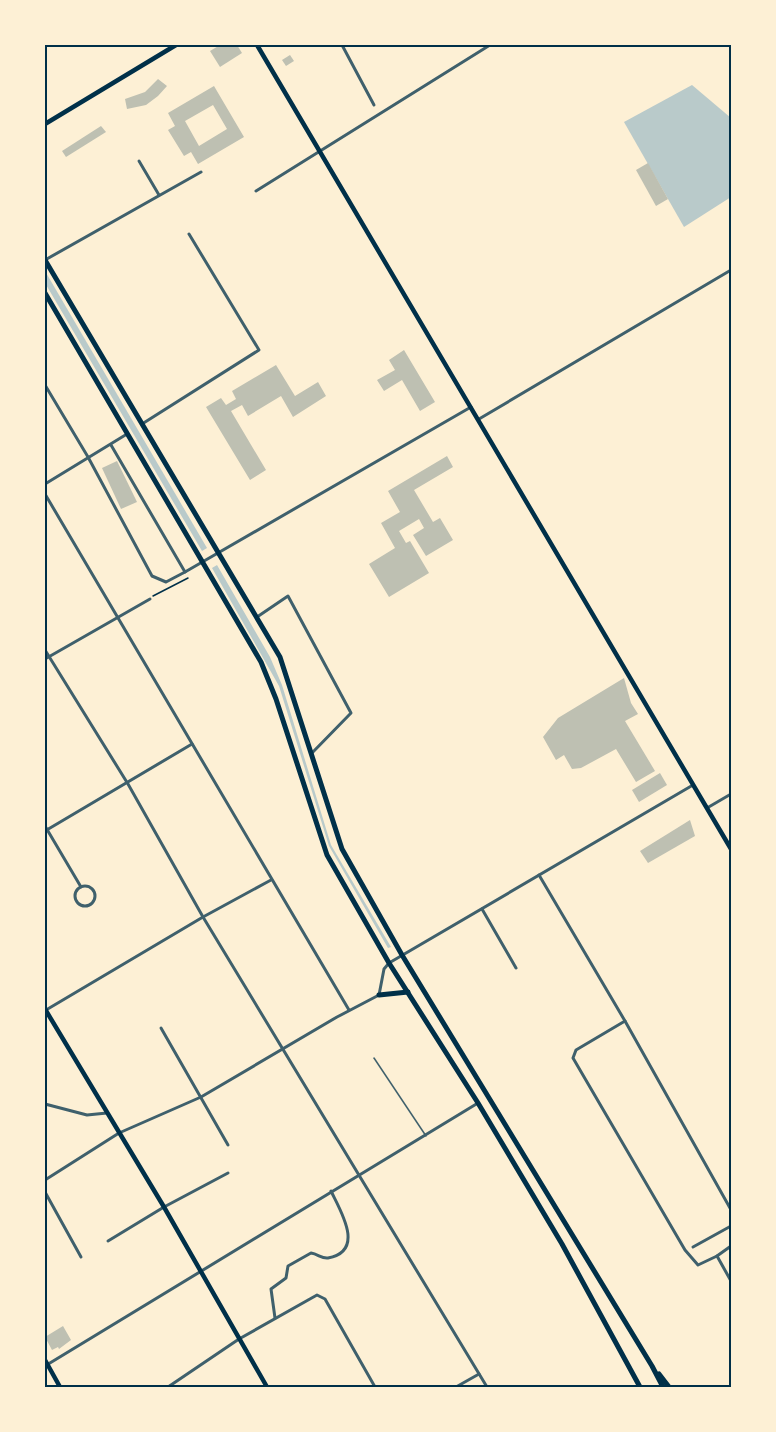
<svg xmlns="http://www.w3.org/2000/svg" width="776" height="1432" font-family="Mulish,sans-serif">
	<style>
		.green { fill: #b9caca }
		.building { fill: #bec0b2; fill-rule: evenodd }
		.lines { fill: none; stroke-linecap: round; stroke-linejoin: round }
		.path { stroke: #003049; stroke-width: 1.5 }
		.service { stroke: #3f606c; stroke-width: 1.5 }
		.minor { stroke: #3f606c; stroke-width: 3 }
		.secondary { stroke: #003049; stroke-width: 4.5 }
		.primary { stroke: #003049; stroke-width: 5 }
		.neatline { fill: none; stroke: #003049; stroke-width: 2 }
	</style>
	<rect width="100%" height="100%" fill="#fdf0d5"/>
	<g class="green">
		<polygon points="692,85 731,118 731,197 684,227 624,122"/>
		<polygon points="45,271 207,548 202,551 45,283"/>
		<polygon points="217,565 270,657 282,685 331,845 391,947 388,948 329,846 279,686 212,568"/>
	</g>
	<g class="building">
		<polygon points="220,45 237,45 242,53 220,67 210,51"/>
		<polygon points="290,55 294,61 286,66 282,60"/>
		<polygon points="158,79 167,86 158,96 146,105 127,109 125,99 145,92"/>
		<path d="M214,86L244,137L198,164L191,152L184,156L168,130L175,126L168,113ZM213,105L227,129L199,146L185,121Z"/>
		<polygon points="101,126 106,132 66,157 62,151"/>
		<polygon points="648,163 668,199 656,206 636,170"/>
		<polygon points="404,350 435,402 420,411 402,380 384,391 377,380 395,370 389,360"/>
		<polygon points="276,365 295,396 318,382 326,396 293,417 281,396 248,416 242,405 231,411 266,470 250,480 206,407 221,398 226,405 236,399 232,391"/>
		<polygon points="447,456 453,467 414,490 433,522 440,518 453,540 426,556 413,535 424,528 419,519 399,531 406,543 410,541 429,573 389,597 369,564 395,548 381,523 400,512 388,491"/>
		<polygon points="117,461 137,502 121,509 102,468"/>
		<polygon points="624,678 631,703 638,714 625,721 655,771 636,782 616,749 581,768 572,769 564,755 556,760 543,737 558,718"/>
		<polygon points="660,773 667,785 639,802 632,790"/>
		<polygon points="690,820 695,836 648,863 640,851"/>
		<polygon points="63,1326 71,1340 59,1349 58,1347 52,1350 45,1337"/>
	</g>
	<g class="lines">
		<polyline class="path" points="153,596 188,578"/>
		<polyline class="service" points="374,1058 426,1136"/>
		<g class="minor">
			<polyline points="342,45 374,105"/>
			<polyline points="139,161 159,195"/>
			<polyline points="256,191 490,45"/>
			<polyline points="45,260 201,172"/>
			<polyline points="45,385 88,457 152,576 166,582 185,572"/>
			<polyline points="479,419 731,270"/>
			<polyline points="142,424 259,350 189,234"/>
			<polyline points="111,445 185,572 471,407"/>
			<polyline points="45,484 127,434"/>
			<polyline points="45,494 349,1010"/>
			<polyline points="257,617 288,596 351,713 311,754"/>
			<polyline points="45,650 128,784 203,917 487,1387"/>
			<polyline points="45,659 150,599"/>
			<polyline points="707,808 731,794"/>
			<polyline points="45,826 81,887"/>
			<polyline points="45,831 192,744"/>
			<polyline points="539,875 625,1021 576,1050 573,1058 685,1250 698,1265 717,1256"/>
			<circle cx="85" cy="896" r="10"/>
			<polyline points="482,909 516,968"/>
			<polyline points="46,1010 203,917 271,880"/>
			<polyline points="625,1021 730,1208"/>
			<polyline points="161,1028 228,1145"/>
			<polyline points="45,1104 87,1115 107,1113"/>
			<polyline points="45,1180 119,1133 201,1097 337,1017 379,995 384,969 389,963 693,785"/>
			<polyline points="45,1192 81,1257"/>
			<polyline points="108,1241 164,1207 228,1173"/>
			<polyline points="731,1246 717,1256 731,1281"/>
			<polyline points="693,1247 731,1226"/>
			<path d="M275,1318L271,1289L286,1278L288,1266L311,1253C318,1254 322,1259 328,1258C366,1251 340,1210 331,1191"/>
			<polyline points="45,1366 478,1103"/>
			<polyline points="168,1387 239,1339 317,1295 325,1299 375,1387"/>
			<polyline points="456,1387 479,1374"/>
		</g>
		<g class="secondary">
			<polyline points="257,45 731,849"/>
			<polyline points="45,124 176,45"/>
			<polyline points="45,1009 164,1207 267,1387"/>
			<polyline points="45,1360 60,1387"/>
		</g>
		<g class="primary">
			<polyline points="45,260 280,657 342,849 402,955 652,1366 663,1387"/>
			<polyline points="45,293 261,662 276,699 327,855 389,963 478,1103 562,1244 640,1387"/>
			<polyline points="379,995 408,992"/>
			<polyline points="659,1374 669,1387"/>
		</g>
	</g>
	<rect width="776" height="1432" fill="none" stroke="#fdf0d5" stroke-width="93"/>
	<rect x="46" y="46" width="684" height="1340" class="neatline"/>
</svg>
